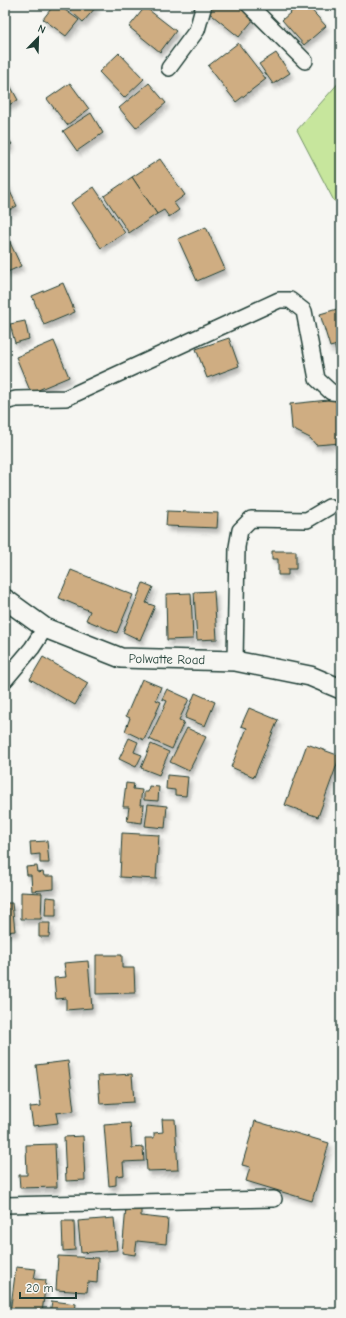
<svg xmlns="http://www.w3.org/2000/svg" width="346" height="1318" font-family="'Comic Neue',sans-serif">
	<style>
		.green { fill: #c7e69d; stroke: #739268 }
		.building { fill: #cfad82; stroke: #1f3d34; filter: url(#shadow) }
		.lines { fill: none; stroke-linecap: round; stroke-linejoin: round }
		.minor-casing { stroke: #1f3d34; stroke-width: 18 }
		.tertiary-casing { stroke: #1f3d34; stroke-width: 22 }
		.minor { stroke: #f6f6f2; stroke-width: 15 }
		.tertiary { stroke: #f6f6f2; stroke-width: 19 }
		.labels { text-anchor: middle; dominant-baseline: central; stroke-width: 3; stroke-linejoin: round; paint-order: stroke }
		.street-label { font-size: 13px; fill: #1f3d34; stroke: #f6f6f2 }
	</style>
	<defs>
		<filter id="shadow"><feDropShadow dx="2.5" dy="4.5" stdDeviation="2" flood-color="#0004"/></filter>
	</defs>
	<rect width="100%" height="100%" fill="#f6f6f2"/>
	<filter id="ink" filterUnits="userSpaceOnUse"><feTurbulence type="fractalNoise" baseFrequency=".025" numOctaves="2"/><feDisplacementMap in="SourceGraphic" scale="8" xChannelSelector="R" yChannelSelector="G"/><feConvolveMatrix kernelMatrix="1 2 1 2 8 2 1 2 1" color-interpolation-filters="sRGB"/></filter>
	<g filter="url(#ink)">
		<polygon class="green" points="341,80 341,201 334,201 297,130"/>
		<g class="building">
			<polygon points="54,5 58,5 79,20 66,36 43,19"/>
			<polygon points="64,5 95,5 97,6 83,22"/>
			<polygon points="204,5 237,5 254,19 239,37 202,7"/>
			<polygon points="299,5 307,5 326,26 304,45 282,20"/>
			<polygon points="145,7 176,31 160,52 129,27"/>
			<polygon points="238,43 266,79 236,102 208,66"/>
			<polygon points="119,53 144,79 124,98 99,72"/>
			<polygon points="276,53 290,73 273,84 259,64"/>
			<polygon points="5,76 18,100 5,107"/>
			<polygon points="70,83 89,109 67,125 47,99"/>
			<polygon points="149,83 166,103 136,128 119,108"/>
			<polygon points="91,113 103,133 77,151 63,131"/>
			<polygon points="5,135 12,144 5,149"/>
			<polygon points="160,159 185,195 174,203 179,210 169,217 164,210 157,214 132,177"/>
			<polygon points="132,177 157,214 129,233 104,196"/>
			<polygon points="5,181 17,206 5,212"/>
			<polygon points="94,187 125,233 101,248 71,203"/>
			<polygon points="206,227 225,269 197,281 178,239"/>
			<polygon points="5,232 21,266 5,273"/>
			<polygon points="63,283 75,312 44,325 32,296"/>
			<polygon points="337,309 341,324 341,344 330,347 320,314"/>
			<polygon points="25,321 29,339 15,343 10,324"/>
			<polygon points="229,338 239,366 207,378 196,349"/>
			<polygon points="54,341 69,377 31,393 16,357"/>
			<polygon points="341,344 341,368 335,347"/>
			<polygon points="338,399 341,443 316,445 310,438 292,429 290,404"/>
			<polygon points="167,511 218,513 217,528 166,526"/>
			<polygon points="272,551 296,551 296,569 288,569 288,575 278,575 278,559 272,559"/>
			<polygon points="71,570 133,595 117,633 86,620 90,611 59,598"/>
			<polygon points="143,583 153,587 146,603 155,606 140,640 123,632"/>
			<polygon points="214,591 217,639 197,640 194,592"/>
			<polygon points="191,593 193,639 167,640 166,594"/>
			<polygon points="43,657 88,683 75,705 30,679"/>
			<polygon points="142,679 161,687 156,700 161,702 144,740 125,731 130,718 126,716"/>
			<polygon points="167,689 189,699 179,720 184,722 172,749 149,739 167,701 162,699"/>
			<polygon points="195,693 215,702 205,726 185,718"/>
			<polygon points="249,708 278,720 254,777 231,767 247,728 241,726"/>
			<polygon points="187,728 206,737 189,771 170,762"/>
			<polygon points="129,738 138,742 134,752 142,755 136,767 119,759"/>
			<polygon points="151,744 169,752 159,775 141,768"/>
			<polygon points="307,744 340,756 318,817 285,805"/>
			<polygon points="167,775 188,777 186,796 175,795 175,790 166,789"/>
			<polygon points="126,783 134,784 133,789 142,790 140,805 144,805 142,823 127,821 129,807 123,807"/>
			<polygon points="149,786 159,787 158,801 144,800 144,792 148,792"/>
			<polygon points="148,804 167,806 165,828 145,826"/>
			<polygon points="122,833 159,835 156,879 120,877"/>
			<polygon points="47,841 49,863 40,863 40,854 31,855 30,842"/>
			<polygon points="37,866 38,873 43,872 44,876 54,876 54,889 32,891 31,875 27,875 26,867"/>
			<polygon points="21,892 42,893 41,919 21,919"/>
			<polygon points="46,897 56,898 56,916 45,916"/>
			<polygon points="5,903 12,903 15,931 5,932"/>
			<polygon points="39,923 50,923 49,937 39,937"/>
			<polygon points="96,955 122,955 122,968 134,968 135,993 96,994"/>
			<polygon points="88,961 92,1008 66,1010 66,998 56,999 54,978 66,977 64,963"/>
			<polygon points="68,1061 74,1111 56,1113 58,1123 33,1126 30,1107 41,1106 36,1065"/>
			<polygon points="132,1074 134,1102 100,1104 98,1076"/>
			<polygon points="162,1119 175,1119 178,1170 147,1171 145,1138 154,1138 154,1133 163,1132"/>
			<polygon points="255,1121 329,1143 312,1201 246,1181 250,1167 242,1165"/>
			<polygon points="130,1123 132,1148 143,1147 144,1161 123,1162 124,1175 116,1176 116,1185 109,1186 104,1125"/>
			<polygon points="83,1136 85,1180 66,1181 64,1137"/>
			<polygon points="55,1144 57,1187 20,1188 19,1175 27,1175 26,1145"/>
			<polygon points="126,1207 141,1209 141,1216 168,1219 166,1244 137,1241 135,1255 122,1253"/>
			<polygon points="114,1218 117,1250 81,1253 78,1221"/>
			<polygon points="62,1221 74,1221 75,1250 63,1251"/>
			<polygon points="58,1256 98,1258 97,1283 88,1282 87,1292 56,1290"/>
			<polygon points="16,1267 36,1269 34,1279 46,1280 42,1313 10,1313"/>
			<polygon points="52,1301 76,1304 75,1313 50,1313"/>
		</g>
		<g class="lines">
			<g class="minor-casing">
				<g id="minor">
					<polyline points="249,5 305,61"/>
					<polyline points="169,68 197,30 204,5"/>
					<polyline points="5,402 16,399 66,398 279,300 290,300 304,311 317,379 331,392 341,393"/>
					<polyline points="235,661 237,547 240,530 251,519 307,520 329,507"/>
					<polyline points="5,680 32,648 45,628"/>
					<polyline points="5,1205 274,1199"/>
				</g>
			</g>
			<g class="tertiary-casing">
				<polyline id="tertiary" points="5,599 45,628 121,658 235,661 310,676 341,689"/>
			</g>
			<use href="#minor" class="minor"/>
			<use href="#tertiary" class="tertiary"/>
		</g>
	</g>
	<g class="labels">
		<g class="street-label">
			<text transform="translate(167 659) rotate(1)">Polwatte Road</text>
		</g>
	</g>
	<rect width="346" height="1318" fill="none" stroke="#f6f6f2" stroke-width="20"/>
	<rect x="10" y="10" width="326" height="1298" fill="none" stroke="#1f3d34" stroke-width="1.5" filter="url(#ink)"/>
	<g transform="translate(38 38) rotate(23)" stroke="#f6f6f2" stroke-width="3" paint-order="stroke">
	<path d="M0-3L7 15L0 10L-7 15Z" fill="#1f3d34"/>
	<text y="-6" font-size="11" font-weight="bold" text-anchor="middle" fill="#1f3d34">N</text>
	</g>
	<path d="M20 1292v6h56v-6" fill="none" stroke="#1f3d34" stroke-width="2"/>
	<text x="26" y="1292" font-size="12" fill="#1f3d34" stroke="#f6f6f2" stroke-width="3" paint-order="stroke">20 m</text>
</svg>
